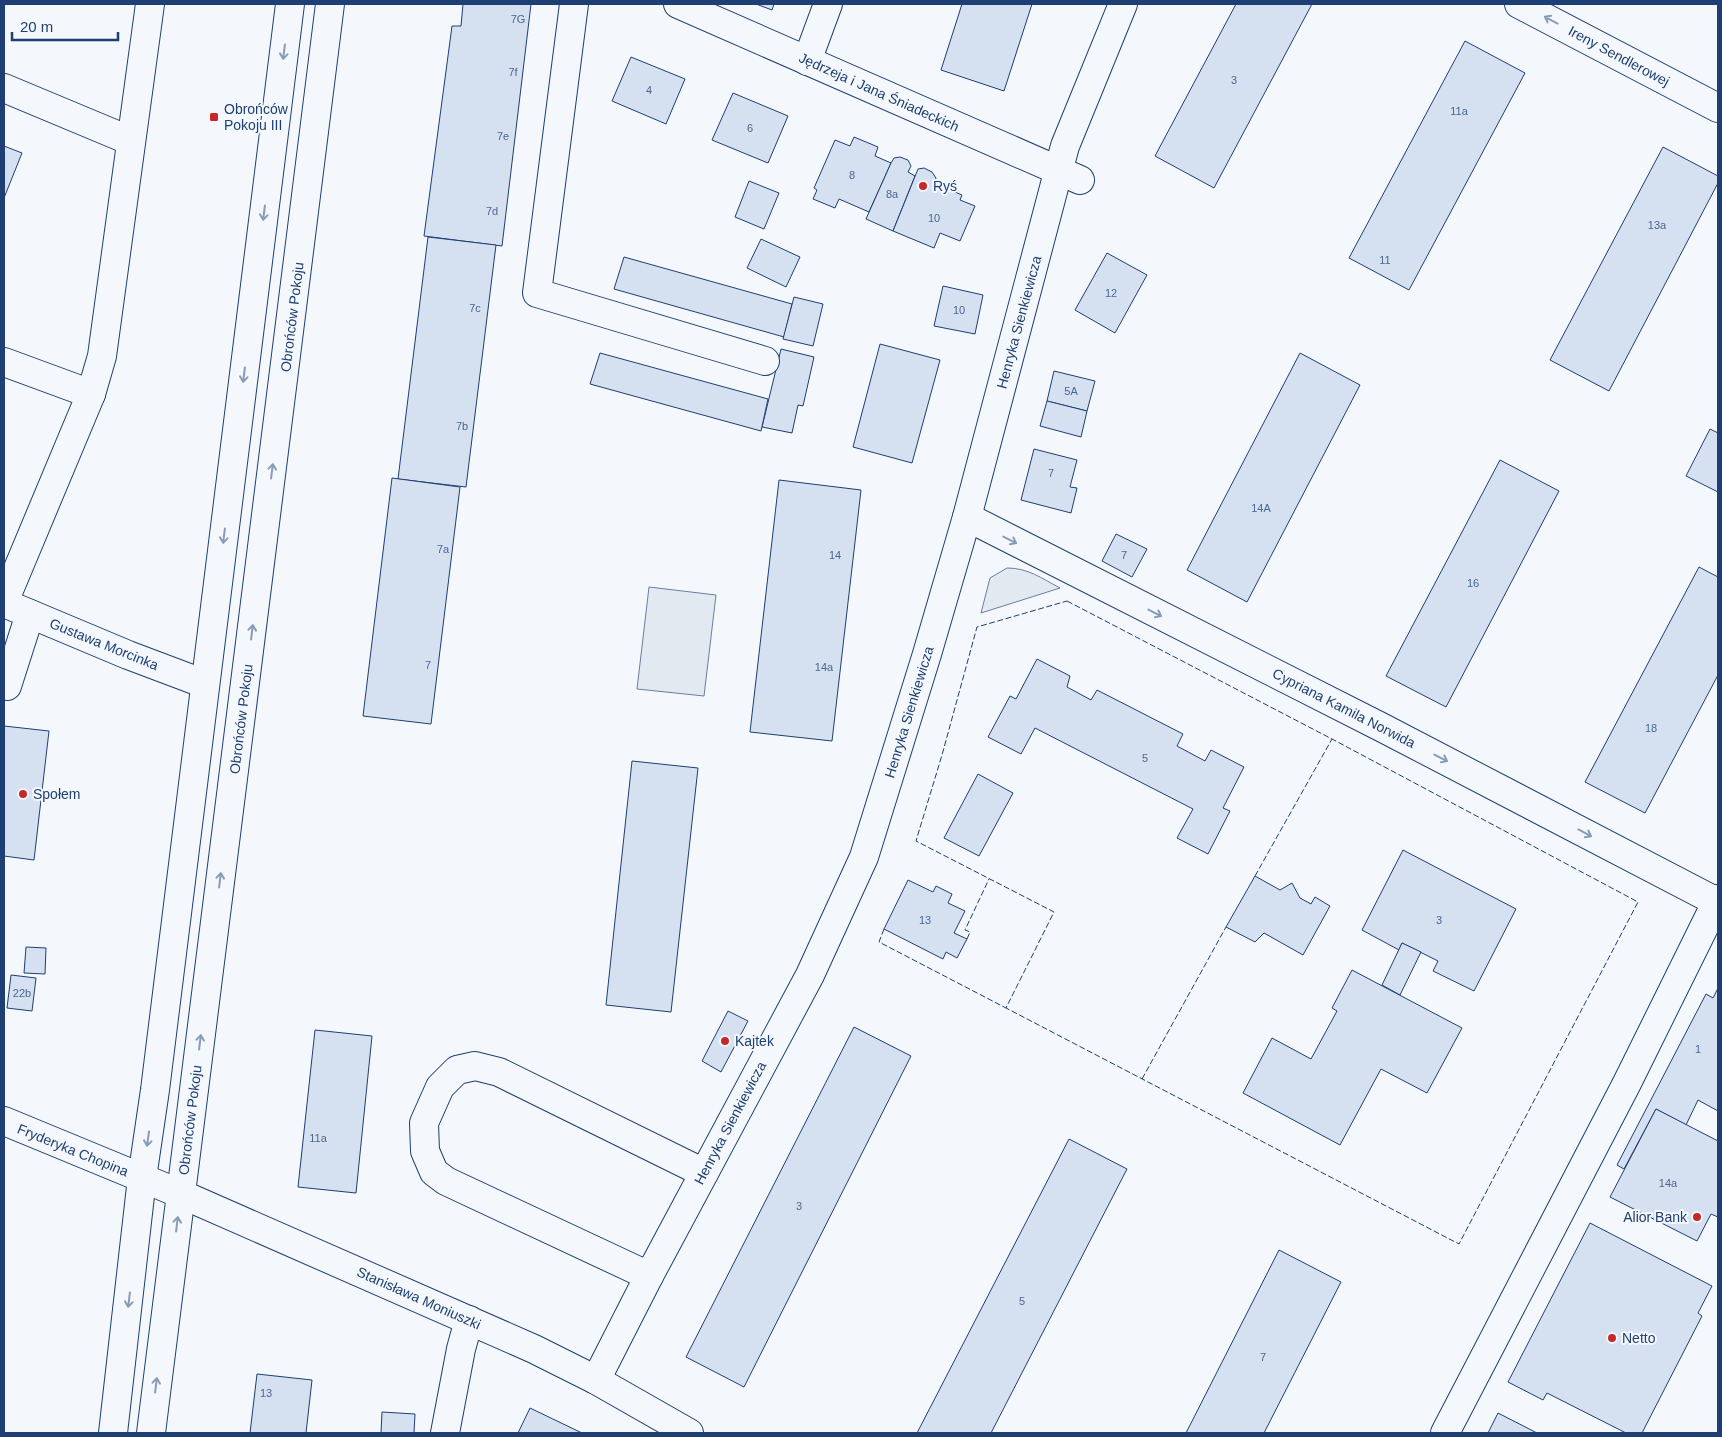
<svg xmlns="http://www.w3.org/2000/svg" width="1722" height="1437" font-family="Arial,sans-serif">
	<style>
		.green { fill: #e3e9f0; stroke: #687fa3 }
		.building { fill: #d5e0f0; stroke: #1d3f73 }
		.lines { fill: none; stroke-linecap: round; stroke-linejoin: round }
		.minor-casing { stroke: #1d3f73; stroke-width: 30 }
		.major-casing { stroke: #1d3f73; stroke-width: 30 }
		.minor { stroke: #f4f7fb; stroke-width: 28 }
		.major { stroke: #f4f7fb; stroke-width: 28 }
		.fence { stroke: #1d3f73; stroke-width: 1; stroke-dasharray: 6 2.5; stroke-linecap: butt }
		.oneway { stroke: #889bb7 }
		.poi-dot { fill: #c62828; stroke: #f4f7fb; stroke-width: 2 }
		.labels { text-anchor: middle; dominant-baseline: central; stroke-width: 4; stroke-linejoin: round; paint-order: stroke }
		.number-label { font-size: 11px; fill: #4b6792 }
		.street-label { font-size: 14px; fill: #1d3f73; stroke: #f4f7fb }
		.poi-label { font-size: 14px; fill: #1d3f73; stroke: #f4f7fb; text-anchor: start }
	</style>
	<rect width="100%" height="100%" fill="#f4f7fb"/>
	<g class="green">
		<path d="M1007,568C1028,568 1041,578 1060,588L981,613L990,578Z"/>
		<polygon points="649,587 716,595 704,696 637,689"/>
	</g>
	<g class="building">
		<polygon points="463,4 531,4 502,246 424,236 452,26 461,26"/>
		<polygon points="756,4 774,4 772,10"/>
		<polygon points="962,4 1032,4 1004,91 941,70"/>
		<polygon points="1236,4 1312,4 1214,188 1155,156"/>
		<polygon points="1465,41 1525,73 1409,290 1349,258"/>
		<polygon points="631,57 685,79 666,124 612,101"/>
		<polygon points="733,93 788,116 768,163 712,140"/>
		<polygon points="854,137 878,147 875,156 891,163 869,212 839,199 835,208 813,199 817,190 814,188 835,140 850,146"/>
		<polygon points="4,146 22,153 4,198"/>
		<polygon points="1663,147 1718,176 1718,183 1609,391 1550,360"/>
		<polygon points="900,157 908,160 911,166 908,172 915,176 893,231 866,219 891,163 894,158"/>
		<polygon points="924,168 932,172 936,178 934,183 962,195 960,200 975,206 960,241 940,233 934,248 893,231 918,169"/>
		<polygon points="749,181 779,193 764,229 735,217"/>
		<polygon points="428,237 496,245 466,487 398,479"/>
		<polygon points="761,239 800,257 786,287 747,268"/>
		<polygon points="1107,253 1147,275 1115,333 1075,310"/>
		<polygon points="624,257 792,304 784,337 614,289"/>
		<polygon points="943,286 983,295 975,334 934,326"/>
		<polygon points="794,297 823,304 813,346 783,339"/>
		<polygon points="880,344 940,360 912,463 853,447"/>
		<polygon points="781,349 814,357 803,406 798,405 792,433 762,427"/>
		<polygon points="600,353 768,399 761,431 590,384"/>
		<polygon points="1300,353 1360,385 1247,602 1187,570"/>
		<polygon points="1054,371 1095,381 1087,411 1047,401"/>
		<polygon points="1047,401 1087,411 1081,437 1040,426"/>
		<polygon points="1710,429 1718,433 1718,492 1686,476"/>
		<polygon points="1034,449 1077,460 1070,487 1077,488 1071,513 1021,500"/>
		<polygon points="1500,460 1559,491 1446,707 1386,676"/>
		<polygon points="392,478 460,487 431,724 363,716"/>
		<polygon points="779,480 861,490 832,741 750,732"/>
		<polygon points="1116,534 1147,549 1132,577 1102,561"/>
		<polygon points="1699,567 1718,577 1718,675 1645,813 1585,782"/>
		<polygon points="1037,659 1070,676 1067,687 1091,700 1097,690 1183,734 1177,746 1205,761 1211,750 1244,767 1223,808 1230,811 1208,854 1177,838 1193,809 1035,728 1021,754 988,737 1010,696 1016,699"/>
		<polygon points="4,726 49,731 34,860 4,856"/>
		<polygon points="632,761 698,768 671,1012 606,1005"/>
		<polygon points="978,774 1013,793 979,856 944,838"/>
		<polygon points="1403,850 1516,909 1474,991 1433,971 1438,961 1402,943 1399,950 1362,930"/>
		<polygon points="1255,876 1280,890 1292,883 1300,898 1311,904 1315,897 1330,906 1303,955 1264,933 1255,942 1226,927"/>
		<polygon points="908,880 933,892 936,886 952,894 948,903 965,911 954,933 967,939 957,958 946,952 943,959 884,929"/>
		<polygon points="1402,943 1421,952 1400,995 1382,985"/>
		<polygon points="26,947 46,948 45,974 24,973"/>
		<polygon points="1352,970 1462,1028 1427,1093 1381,1069 1340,1145 1243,1093 1272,1038 1311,1059 1337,1011 1332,1008"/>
		<polygon points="11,975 36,978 32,1011 7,1008"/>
		<polygon points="1718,988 1718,1111 1698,1100 1686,1125 1656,1109 1624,1169 1617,1165 1706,994 1713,998"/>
		<polygon points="728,1011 748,1021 721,1072 702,1061"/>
		<polygon points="854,1027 911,1056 744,1387 686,1357"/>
		<polygon points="315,1030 372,1036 356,1193 298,1187"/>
		<polygon points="1656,1109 1718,1141 1718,1217 1711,1214 1697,1241 1610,1197"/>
		<polygon points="1069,1139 1127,1169 991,1433 917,1433"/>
		<polygon points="1590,1223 1712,1286 1698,1313 1702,1316 1642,1433 1626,1433 1547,1393 1543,1400 1508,1382"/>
		<polygon points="1279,1250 1341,1282 1264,1433 1186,1433"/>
		<polygon points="257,1374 312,1380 306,1433 250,1433"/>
		<polygon points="530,1408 582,1433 518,1433"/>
		<polygon points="382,1412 415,1414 414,1433 381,1433"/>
		<polygon points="1498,1413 1537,1433 1488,1433"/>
	</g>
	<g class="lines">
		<g class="minor-casing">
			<g id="minor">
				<polyline points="574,4 537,293 765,361"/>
				<polyline points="678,4 1080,180"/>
				<polyline points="1519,4 1718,108"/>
				<polyline points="807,61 828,4"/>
				<polyline points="4,88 131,141"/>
				<polyline points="4,362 91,394"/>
				<polyline points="967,517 1381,727 1717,902"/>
				<polyline points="4,602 91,394 102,356 150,4"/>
				<polyline points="4,603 128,655 205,684"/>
				<polyline points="4,685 7,686 30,614"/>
				<polyline points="4,1121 181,1194 534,1349 596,1380 689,1433"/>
				<polyline points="649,1276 446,1181 434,1172 425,1151 424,1123 440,1087 457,1070 475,1066 499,1072 704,1173"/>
				<polyline points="596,1380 649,1276 810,975 864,857 927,654 967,517 1065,146 1123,4"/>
				<polyline points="445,1433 461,1349 469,1320"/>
				<polyline points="1445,1433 1627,1083 1718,899"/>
			</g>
		</g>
		<g class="major-casing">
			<g id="major">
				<polyline points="113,1433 142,1178 155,1090 290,4"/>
				<polyline points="151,1433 330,4"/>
			</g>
		</g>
		<use href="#minor" class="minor"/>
		<use href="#major" class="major"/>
		<g class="fence">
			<polygon points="1067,601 1332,739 1638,902 1459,1244 1006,1008 1054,912 916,841 942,755 977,627"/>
			<polyline points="1255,876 1332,739"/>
			<polyline points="884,929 879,942 1006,1008"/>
			<polyline points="967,939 970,932 965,930 989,879"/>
			<polyline points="1142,1079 1226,927"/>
		</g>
	</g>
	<defs><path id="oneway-shaft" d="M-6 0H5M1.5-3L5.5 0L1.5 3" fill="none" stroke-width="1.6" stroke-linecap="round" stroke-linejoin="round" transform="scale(1.25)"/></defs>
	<g class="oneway">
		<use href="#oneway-shaft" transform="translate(1551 20) rotate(-152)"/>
		<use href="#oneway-shaft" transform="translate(284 52) rotate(97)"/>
		<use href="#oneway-shaft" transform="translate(264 213) rotate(97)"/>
		<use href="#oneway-shaft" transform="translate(244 375) rotate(97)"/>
		<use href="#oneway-shaft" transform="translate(272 471) rotate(-83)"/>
		<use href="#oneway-shaft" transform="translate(224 536) rotate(97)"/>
		<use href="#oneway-shaft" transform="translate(1010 540) rotate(27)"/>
		<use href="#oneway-shaft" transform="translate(1155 613) rotate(27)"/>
		<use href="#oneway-shaft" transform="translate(252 632) rotate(-83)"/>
		<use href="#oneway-shaft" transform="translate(1441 758) rotate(27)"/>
		<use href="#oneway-shaft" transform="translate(1585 833) rotate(28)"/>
		<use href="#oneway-shaft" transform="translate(220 880) rotate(-83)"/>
		<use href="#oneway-shaft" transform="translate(200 1042) rotate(-83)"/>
		<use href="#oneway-shaft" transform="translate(148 1139) rotate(98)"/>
		<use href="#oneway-shaft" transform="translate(177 1224) rotate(-83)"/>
		<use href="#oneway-shaft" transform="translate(129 1300) rotate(97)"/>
		<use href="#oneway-shaft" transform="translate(156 1385) rotate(-83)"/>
	</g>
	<g class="poi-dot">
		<rect x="209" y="112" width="10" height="10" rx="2.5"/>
		<circle cx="923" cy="186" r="5"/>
		<circle cx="23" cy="794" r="5"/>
		<circle cx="725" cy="1041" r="5"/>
		<circle cx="1697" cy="1217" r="5"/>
		<circle cx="1612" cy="1338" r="5"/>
	</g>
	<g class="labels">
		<g class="number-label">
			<text x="518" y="19">7G</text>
			<text x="513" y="72">7f</text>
			<text x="1234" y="80">3</text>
			<text x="649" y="90">4</text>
			<text x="1459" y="111">11a</text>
			<text x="750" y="128">6</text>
			<text x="503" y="136">7e</text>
			<text x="852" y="175">8</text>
			<text x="892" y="194">8a</text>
			<text x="492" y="211">7d</text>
			<text x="934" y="218">10</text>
			<text x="1657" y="225">13a</text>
			<text x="1385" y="260">11</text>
			<text x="1111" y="293">12</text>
			<text x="475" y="308">7c</text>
			<text x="959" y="310">10</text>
			<text x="1071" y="391">5A</text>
			<text x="462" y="426">7b</text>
			<text x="1051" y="473">7</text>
			<text x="1261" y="508">14A</text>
			<text x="443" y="549">7a</text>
			<text x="835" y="555">14</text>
			<text x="1124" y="555">7</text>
			<text x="1473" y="583">16</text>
			<text x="428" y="665">7</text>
			<text x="824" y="667">14a</text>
			<text x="1651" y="728">18</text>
			<text x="1145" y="758">5</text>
			<text x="925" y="920">13</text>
			<text x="1439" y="920">3</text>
			<text x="22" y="993">22b</text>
			<text x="1698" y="1049">1</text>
			<text x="318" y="1138">11a</text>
			<text x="1668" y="1183">14a</text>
			<text x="799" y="1206">3</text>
			<text x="1022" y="1301">5</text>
			<text x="1263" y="1357">7</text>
			<text x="266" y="1393">13</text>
		</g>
		<g class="street-label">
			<text transform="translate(1619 56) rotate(28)">Ireny Sendlerowej</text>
			<text transform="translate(879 92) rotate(24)">Jędrzeja i Jana Śniadeckich</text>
			<text transform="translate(292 317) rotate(-83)">Obrońców Pokoju</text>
			<text transform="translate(1019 322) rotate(-75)">Henryka Sienkiewicza</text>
			<text transform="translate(104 644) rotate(22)">Gustawa Morcinka</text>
			<text transform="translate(1344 708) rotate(27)">Cypriana Kamila Norwida</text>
			<text transform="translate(909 712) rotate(-73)">Henryka Sienkiewicza</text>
			<text transform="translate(241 719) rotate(-83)">Obrońców Pokoju</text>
			<text transform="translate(190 1120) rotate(-83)">Obrońców Pokoju</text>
			<text transform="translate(730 1123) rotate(-62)">Henryka Sienkiewicza</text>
			<text transform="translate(73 1150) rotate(22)">Fryderyka Chopina</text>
			<text transform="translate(419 1298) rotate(24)">Stanisława Moniuszki</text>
		</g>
		<g class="poi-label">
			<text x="224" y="109">Obrońców<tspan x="224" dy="16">Pokoju III</tspan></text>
			<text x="933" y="186">Ryś</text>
			<text x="33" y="794">Społem</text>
			<text x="735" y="1041">Kajtek</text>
			<text x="1687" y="1217" text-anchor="end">Alior Bank</text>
			<text x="1622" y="1338">Netto</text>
		</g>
	</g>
	<rect width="1722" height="1437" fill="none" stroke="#1d3f73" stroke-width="10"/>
	<path d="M12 32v8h106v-8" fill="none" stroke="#1d3f73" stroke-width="2.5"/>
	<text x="20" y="32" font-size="15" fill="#1d3f73" stroke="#f4f7fb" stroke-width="4" paint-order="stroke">20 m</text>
</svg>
